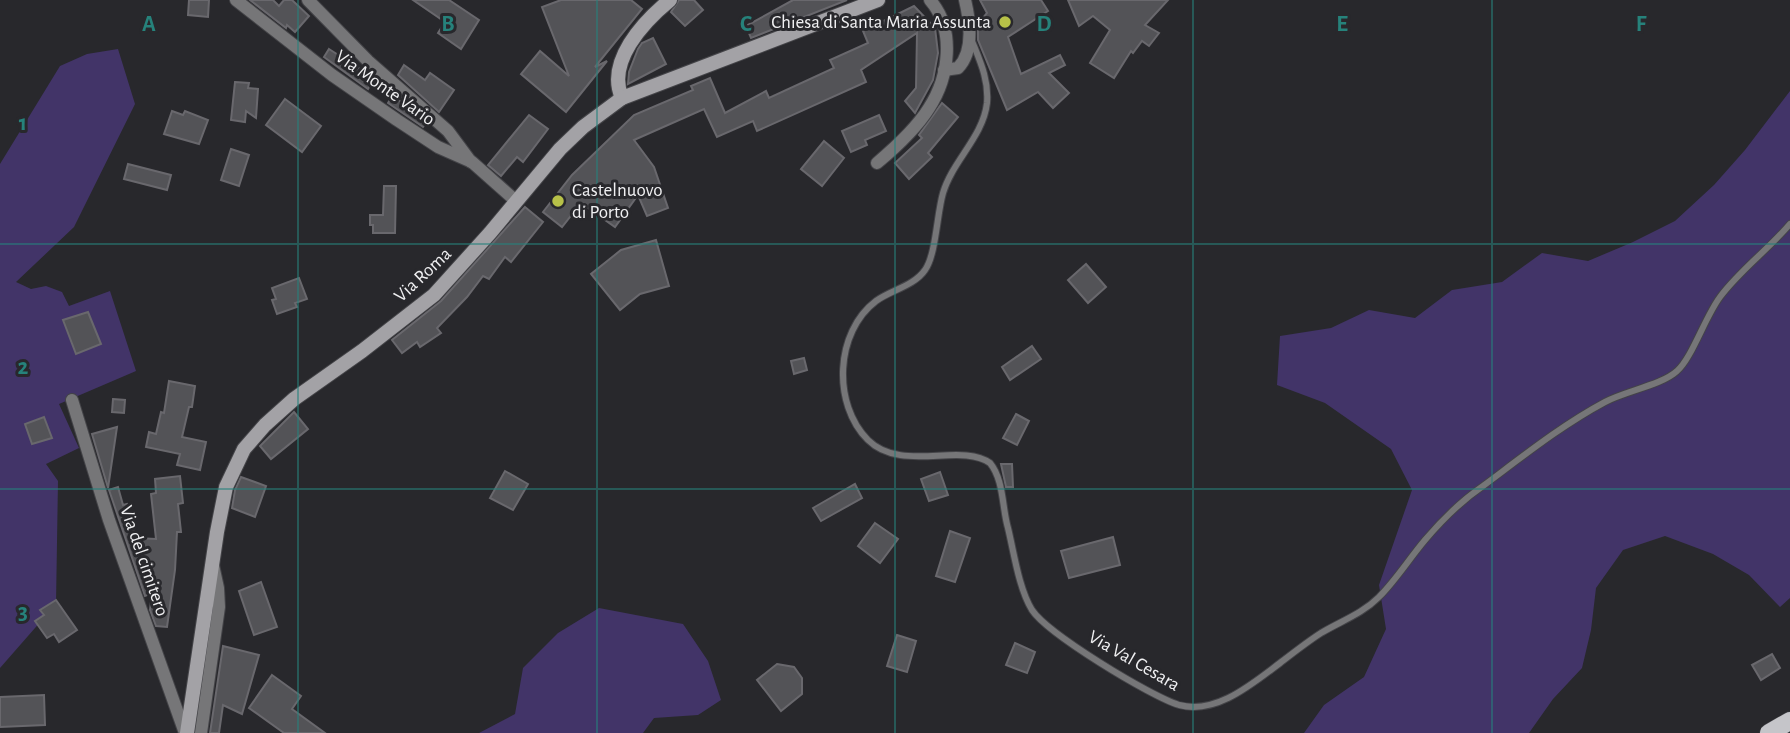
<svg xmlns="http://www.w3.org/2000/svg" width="1790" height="733" font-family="'Alegreya Sans',sans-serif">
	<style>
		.green { fill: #423468 }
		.building { fill: #535357; stroke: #69686d; stroke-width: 2 }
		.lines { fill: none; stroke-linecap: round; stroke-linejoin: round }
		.lane-casing { stroke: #444448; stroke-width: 8 }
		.street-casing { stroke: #444448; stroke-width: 14 }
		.secondary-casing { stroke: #444448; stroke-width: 16 }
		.primary-casing { stroke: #444448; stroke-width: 19 }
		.lane { stroke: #767678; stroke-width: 6 }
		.street { stroke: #767678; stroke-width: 12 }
		.secondary { stroke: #a3a2a6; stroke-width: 14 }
		.primary { stroke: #c5c5c9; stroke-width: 18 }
		.grid { fill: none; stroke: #26827b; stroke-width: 2; stroke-opacity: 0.55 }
		.poi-dot { fill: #b7c148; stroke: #28282c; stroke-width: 2.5 }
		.labels { text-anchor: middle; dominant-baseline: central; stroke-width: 6; stroke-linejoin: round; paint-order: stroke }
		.poi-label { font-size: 19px; fill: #f0f0f2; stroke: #28282c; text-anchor: end }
		.street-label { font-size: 19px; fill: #f0f0f2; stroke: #28282c }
		.grid-label { font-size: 23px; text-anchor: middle; font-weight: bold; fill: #26827b; stroke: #28282c; stroke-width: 6; stroke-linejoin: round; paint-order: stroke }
	</style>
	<rect width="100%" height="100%" fill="#28282c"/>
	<g class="green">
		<polygon points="118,49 135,104 74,227 16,282 31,289 46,286 62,292 69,306 110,291 136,371 59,404 79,448 46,464 58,481 56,604 0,668 0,164 60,66 87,54"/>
		<polygon points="1790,91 1790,598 1780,607 1749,575 1713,554 1665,536 1623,550 1596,588 1591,630 1582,668 1553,699 1529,733 1304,733 1324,705 1364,677 1386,629 1379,585 1412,490 1391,449 1325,403 1277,385 1280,336 1331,328 1369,310 1415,318 1452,290 1502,282 1542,253 1588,261 1633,242 1675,221 1714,185 1745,150"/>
		<polygon points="599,608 683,624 708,661 721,700 698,715 654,718 643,733 479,733 515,714 523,668 558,633"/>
	</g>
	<g class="building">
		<polygon points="189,0 209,0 208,17 188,15"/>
		<polygon points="250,0 273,0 279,6 284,0 292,0 309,16 295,32 287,25 286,28"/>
		<polygon points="413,0 449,0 479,20 461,49 438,33 445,22"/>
		<polygon points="561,0 631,0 642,9 595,67 607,61 566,112 521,74 540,51 569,76 542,7"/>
		<polygon points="679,0 694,0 703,10 685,26 671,12"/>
		<polygon points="793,0 847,0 751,38 746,26"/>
		<polygon points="980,0 1041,0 1048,11 1008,37 1021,74 1060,55 1065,65 1049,73 1069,93 1053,108 1038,92 1007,110 978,40 978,24 987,13"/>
		<polygon points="1068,0 1168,0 1145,25 1159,33 1149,46 1142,41 1133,53 1131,51 1114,78 1090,63 1110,30 1093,16 1079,26"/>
		<polygon points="914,6 935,28 938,53 933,80 915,113 905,101 916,88 917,33 861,70 866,82 757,131 753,121 717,137 704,109 634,140 654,167 668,208 647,216 638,195 615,227 581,203 562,227 543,212 572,175 634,115 693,90 691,86 710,78 725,113 766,91 769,98 834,68 830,60 868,43 863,31"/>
		<polygon points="653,38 666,64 628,84 629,72 638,49 642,43"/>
		<polygon points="329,49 374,78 368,89 324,57"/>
		<polygon points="404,65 425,80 430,73 454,90 439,112 398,75"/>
		<polygon points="235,82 249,83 248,88 258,89 256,118 246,111 245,122 231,120"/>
		<polygon points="393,95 426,123 423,127 388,103"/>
		<polygon points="285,99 321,126 302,152 266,125"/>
		<polygon points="942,103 958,117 928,153 932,157 909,179 895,163 922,138 919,135"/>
		<polygon points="172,111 183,115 185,111 208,120 199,144 164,134"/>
		<polygon points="529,115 548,129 523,162 517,157 501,176 488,165"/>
		<polygon points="879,115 886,131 865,140 867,145 851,152 842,131"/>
		<polygon points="824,141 844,158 822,186 801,169"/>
		<polygon points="231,149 249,155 239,186 221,180"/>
		<polygon points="128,164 171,175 167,190 124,179"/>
		<polygon points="384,186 396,186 395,233 373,233 373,225 370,225 370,215 383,215"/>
		<polygon points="525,207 543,222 511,262 505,257 489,279 483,276 467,297 437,328 441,333 420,347 417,342 402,353 392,340 441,301"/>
		<polygon points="656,240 669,286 640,294 620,310 591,274 621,250"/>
		<polygon points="1086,264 1106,287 1088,303 1068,280"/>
		<polygon points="299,278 307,299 295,303 297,307 277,314 272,300 276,299 272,288"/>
		<polygon points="88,312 101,344 76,354 63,320"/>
		<polygon points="1032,346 1041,359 1010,380 1002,367"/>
		<polygon points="804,358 807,370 794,374 791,361"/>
		<polygon points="169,381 195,386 192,407 189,407 182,437 206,442 200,470 177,465 180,454 146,447 149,432 156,434 161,412 164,413"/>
		<polygon points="113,399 125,400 124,413 112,412"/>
		<polygon points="294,412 308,429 271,459 260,446"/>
		<polygon points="1016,414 1029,421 1017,445 1003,438"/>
		<polygon points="44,417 52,438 32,444 25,424"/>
		<polygon points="117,427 108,488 92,434"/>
		<polygon points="1001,464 1012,464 1013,487 1006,487"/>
		<polygon points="505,471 528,484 513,510 490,498"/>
		<polygon points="940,472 948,495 929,501 921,479"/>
		<polygon points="180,476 183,503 178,504 181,532 177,532 175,570 167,627 156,626 150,610 152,593 145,596 109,490 118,487 123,505 127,504 136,538 156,539 151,494 156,493 155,479"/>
		<polygon points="241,477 266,486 255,517 232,508 235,490"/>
		<polygon points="855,484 862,498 821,521 813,508"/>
		<polygon points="875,523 898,539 880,563 858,546"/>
		<polygon points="950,531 970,538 955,582 936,576"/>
		<polygon points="1113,537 1120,565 1069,578 1061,551"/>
		<polygon points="261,582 277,627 254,635 239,591"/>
		<polygon points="56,600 77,630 59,642 54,634 47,638 35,621 44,615 40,610"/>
		<polygon points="897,635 916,641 907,672 887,666"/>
		<polygon points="1015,643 1035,652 1027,673 1006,665"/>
		<polygon points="223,646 259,655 242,714 223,705 219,733 210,733"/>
		<polygon points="1772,654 1780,668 1761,680 1752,665"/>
		<polygon points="777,664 794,667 802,678 802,694 781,711 757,680"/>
		<polygon points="272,675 301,696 292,709 325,733 284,733 249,708"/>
		<polygon points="44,695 45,725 0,727 0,697"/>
	</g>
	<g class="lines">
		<g class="lane-casing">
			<path id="lane" d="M972,41C980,61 989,80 987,103C983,137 953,160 943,193C937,213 936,255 925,270C914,286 891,290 876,301C835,332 832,404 868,440C901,473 961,442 990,463C1004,480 1002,508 1008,528C1014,553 1019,589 1032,610C1048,634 1150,696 1179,705C1216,715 1252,684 1280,663C1293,653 1307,642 1321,633C1341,621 1362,614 1379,597C1396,580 1409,559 1425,540C1442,520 1461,501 1483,486C1522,457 1562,425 1605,402C1625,391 1662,385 1677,371C1692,358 1705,317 1720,297C1740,270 1768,250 1790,224"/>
		</g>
		<g class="street-casing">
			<g id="street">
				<polyline points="236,0 332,75 397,120 438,147 472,162 516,201"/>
				<polyline points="308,0 368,61 448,131 471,162"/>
				<path d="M944,70L958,68C974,52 970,21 965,0"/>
				<path d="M877,163C896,147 916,129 929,108C949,77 956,30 930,0"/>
				<polyline points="72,400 109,520 185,733"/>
				<polyline points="201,733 219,607 218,588 213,565"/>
			</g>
		</g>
		<g class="secondary-casing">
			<g id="secondary">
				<path d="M622,98C606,62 643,22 670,0"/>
				<polyline points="187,733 217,532 226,487 244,449 265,425 294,399 362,351 434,295 490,233 560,149 583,127 622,98 878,0"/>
			</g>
		</g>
		<g class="primary-casing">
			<polyline id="primary" points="1769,733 1790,721"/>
		</g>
		<use href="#lane" class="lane"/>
		<use href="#street" class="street"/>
		<use href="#secondary" class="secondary"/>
		<use href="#primary" class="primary"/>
	</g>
	<path class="grid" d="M298,0V733M597,0V733M895,0V733M1193,0V733M1492,0V733M0,244H1790M0,489H1790"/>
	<g class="poi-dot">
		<circle cx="1005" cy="22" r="7"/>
		<circle cx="558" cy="201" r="7"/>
	</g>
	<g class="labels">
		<g class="poi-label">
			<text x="991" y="22">Chiesa di Santa Maria Assunta</text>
			<text x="572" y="190" text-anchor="start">Castelnuovo<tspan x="572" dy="22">di Porto</tspan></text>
		</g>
		<g class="street-label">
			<text transform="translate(385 88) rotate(35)">Via Monte Vario</text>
			<text transform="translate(423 275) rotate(-43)">Via Roma</text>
			<text transform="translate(144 561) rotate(71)">Via del cimitero</text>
			<text transform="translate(1134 661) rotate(30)">Via Val Cesara</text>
		</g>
	</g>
	<g class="grid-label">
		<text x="149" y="31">A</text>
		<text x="448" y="31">B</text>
		<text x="746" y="31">C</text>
		<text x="1044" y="31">D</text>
		<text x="1342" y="31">E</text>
		<text x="1641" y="31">F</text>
		<text x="23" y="130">1</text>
		<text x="23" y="374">2</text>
		<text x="23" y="619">3</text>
	</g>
</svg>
